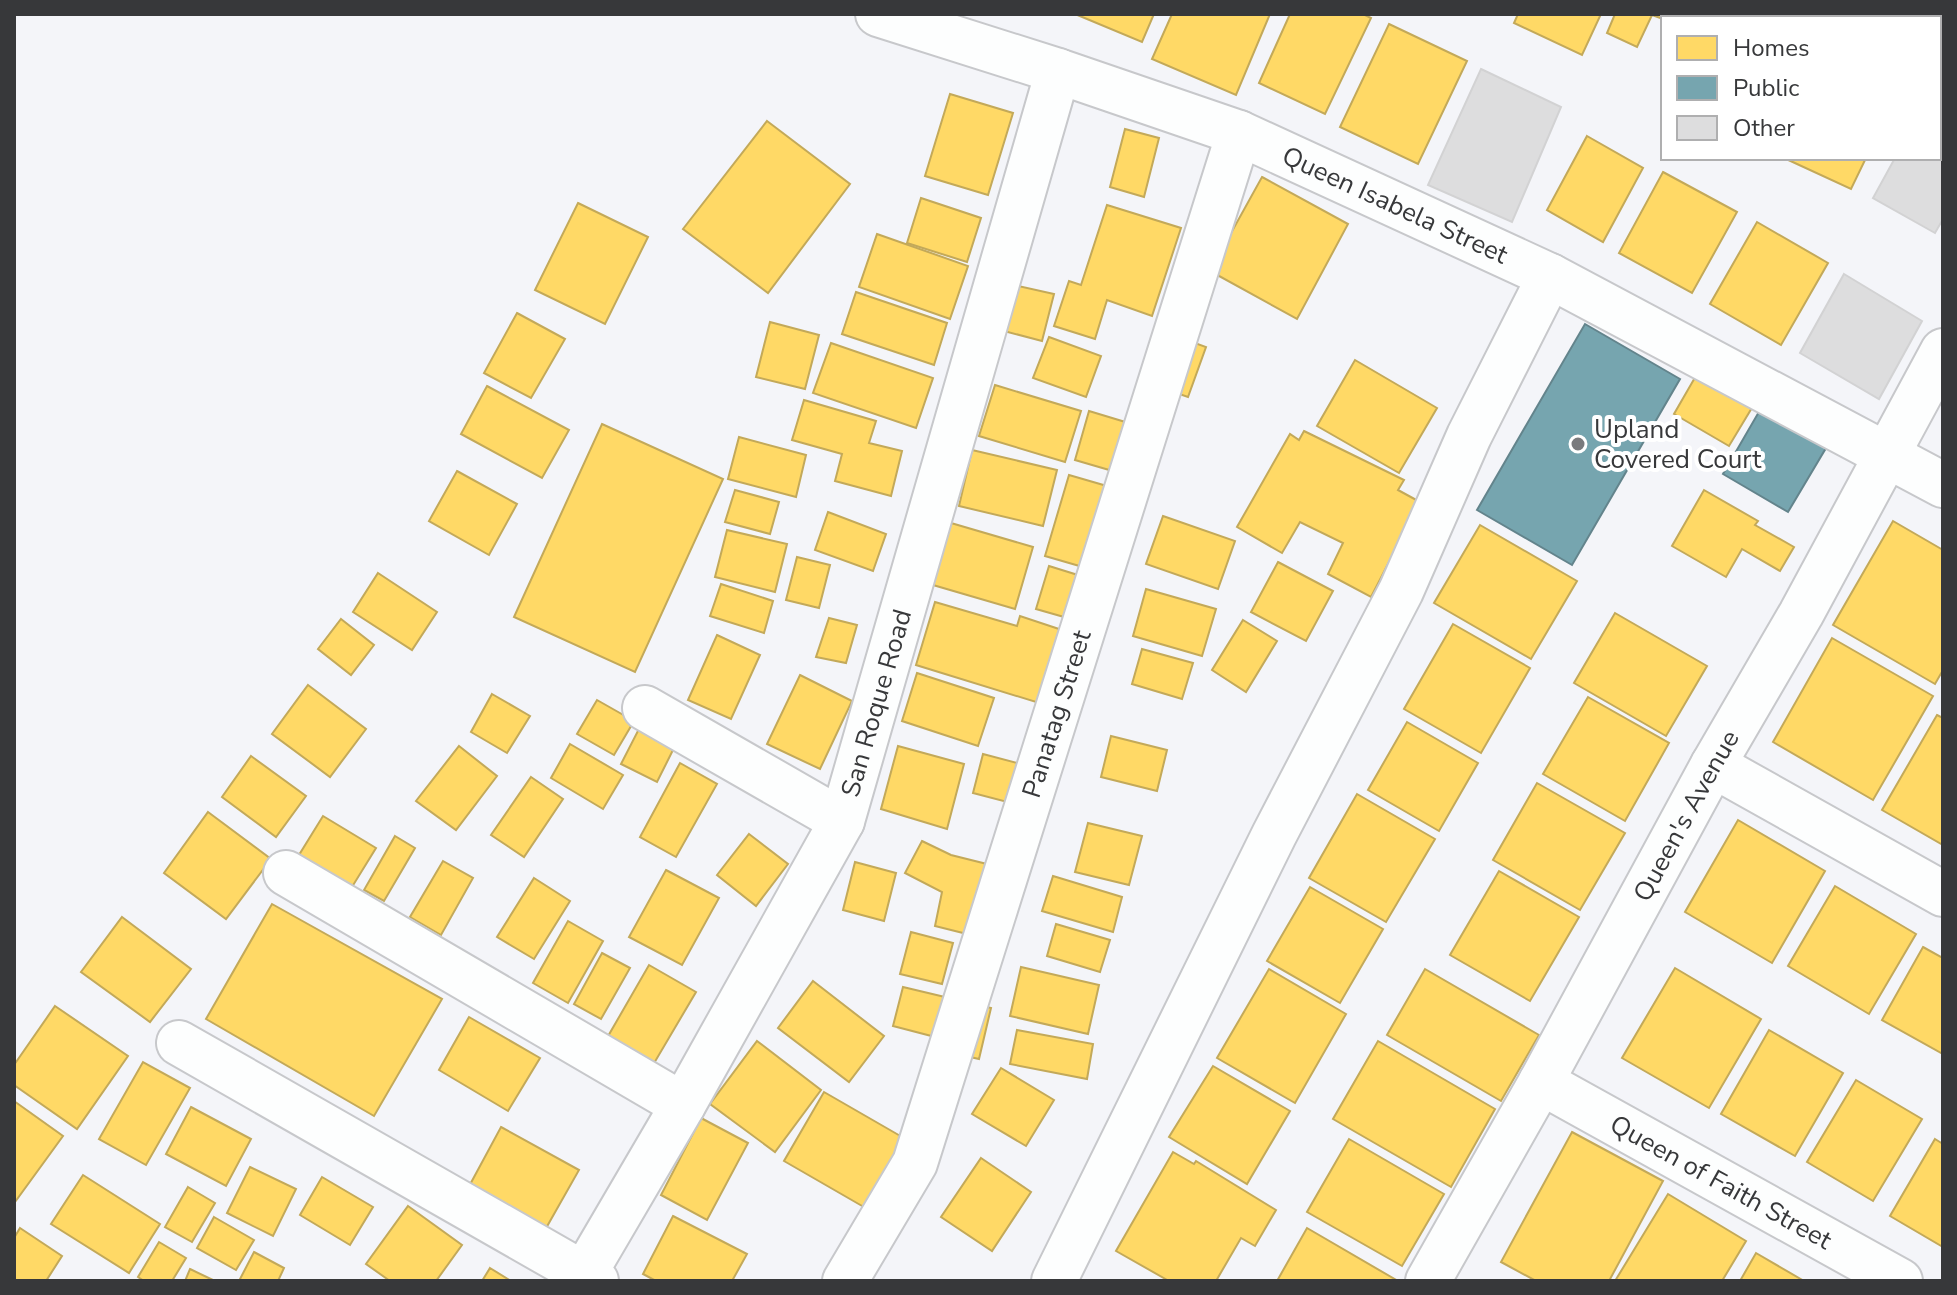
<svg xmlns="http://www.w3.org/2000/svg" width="1957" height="1295" font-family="'Nunito Sans',sans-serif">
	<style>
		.homes { fill: #ffd966; stroke: #c3a959; stroke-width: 2 }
		.public { fill: #76a5af; stroke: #63848c; stroke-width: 2 }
		.building { fill: #ddddde; stroke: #d2d2d3; stroke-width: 2 }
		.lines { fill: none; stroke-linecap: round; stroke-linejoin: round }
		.minor-casing { stroke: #c7c8cb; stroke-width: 48 }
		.minor { stroke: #fdfefe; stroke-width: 44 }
		.poi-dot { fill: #797a7d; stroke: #fff; stroke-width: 3 }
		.labels { text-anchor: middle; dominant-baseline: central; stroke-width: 8; stroke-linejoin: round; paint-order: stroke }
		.street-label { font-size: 26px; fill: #37383a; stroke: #fff }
		.poi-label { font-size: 26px; fill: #37383a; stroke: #fff; text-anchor: start }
	</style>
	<rect width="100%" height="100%" fill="#f4f5f9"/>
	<g class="homes">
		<polygon points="1075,14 1154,14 1142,42"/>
		<polygon points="1172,14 1270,14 1236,95 1152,59"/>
		<polygon points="1290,14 1363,14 1371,18 1325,114 1259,83"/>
		<polygon points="1518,14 1601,14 1582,55 1514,23"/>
		<polygon points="1615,14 1679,14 1677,18 1663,19 1652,15 1637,47 1607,33"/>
		<polygon points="1389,24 1467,61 1418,164 1340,127"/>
		<polygon points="950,94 1013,113 988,195 925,176"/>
		<polygon points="767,121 850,184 768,293 683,229"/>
		<polygon points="1125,129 1159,138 1144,197 1110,187"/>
		<polygon points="1587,136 1643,168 1603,242 1547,210"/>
		<polygon points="1784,158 1866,158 1851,189"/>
		<polygon points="1663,172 1737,212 1692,293 1619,253"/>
		<polygon points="1262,177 1348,224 1297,319 1210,271"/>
		<polygon points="921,198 981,218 967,262 907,243"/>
		<polygon points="578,203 648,237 605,324 535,290"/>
		<polygon points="1107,205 1181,228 1152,316 1107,300 1095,339 1054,326 1069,281 1081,285"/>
		<polygon points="1757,222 1828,263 1781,345 1710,304"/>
		<polygon points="877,234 968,266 950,319 859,287"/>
		<polygon points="1014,285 1054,294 1042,341 1004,331"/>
		<polygon points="856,292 947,323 934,365 842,334"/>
		<polygon points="517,313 565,339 531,398 484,373"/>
		<polygon points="770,322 819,335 805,389 756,377"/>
		<polygon points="1162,331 1206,347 1188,397 1144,382"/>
		<polygon points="1049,337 1101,356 1086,397 1033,378"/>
		<polygon points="831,343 933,378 916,428 813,393"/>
		<polygon points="1355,360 1437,408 1399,473 1317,426"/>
		<polygon points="1697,374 1753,406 1729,446 1674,414"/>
		<polygon points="995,385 1081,411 1065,462 979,436"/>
		<polygon points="487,386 569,430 542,478 461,434"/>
		<polygon points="804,400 876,421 869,443 902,451 891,496 835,481 842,454 792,440"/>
		<polygon points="1089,411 1155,431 1140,479 1075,460"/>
		<polygon points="602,424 723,479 635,672 514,617"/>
		<polygon points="1304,431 1404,480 1398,490 1420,502 1371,597 1328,574 1343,543 1300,522 1282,553 1237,527 1290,434 1299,440"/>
		<polygon points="739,437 806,455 796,497 728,479"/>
		<polygon points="972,450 1057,470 1043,526 959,506"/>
		<polygon points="457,471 517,504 489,555 429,521"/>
		<polygon points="1069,475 1131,493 1107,574 1045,556"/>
		<polygon points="735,490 779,502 770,534 725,522"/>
		<polygon points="1704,490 1758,521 1755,525 1794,547 1780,571 1742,549 1726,577 1672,546"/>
		<polygon points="828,512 886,534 873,571 815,550"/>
		<polygon points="1163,516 1235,541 1218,589 1146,564"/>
		<polygon points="1893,521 1943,550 1943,670 1935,684 1833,625"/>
		<polygon points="951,523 1033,547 1015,609 933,585"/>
		<polygon points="1480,525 1577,581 1531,659 1434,603"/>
		<polygon points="727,530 787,544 775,592 715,577"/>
		<polygon points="797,557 830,565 819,608 786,600"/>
		<polygon points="1278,562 1333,591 1306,641 1251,612"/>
		<polygon points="1049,566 1110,585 1099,627 1036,609"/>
		<polygon points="378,573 437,612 412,650 353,612"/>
		<polygon points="721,584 773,601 764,633 710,616"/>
		<polygon points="1146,589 1216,609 1202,656 1133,636"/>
		<polygon points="935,602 1017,626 1020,616 1098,642 1075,714 916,665"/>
		<polygon points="1615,613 1707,666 1666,736 1574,683"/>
		<polygon points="829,618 857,625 846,663 816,657"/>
		<polygon points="341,619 374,645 351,675 318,649"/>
		<polygon points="1243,620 1277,641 1246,692 1212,670"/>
		<polygon points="1453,624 1530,668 1481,753 1404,709"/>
		<polygon points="717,635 760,655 731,719 688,700"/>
		<polygon points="1832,638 1933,696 1873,800 1773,742"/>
		<polygon points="1142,649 1193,663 1182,699 1132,684"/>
		<polygon points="917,673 994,698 978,746 902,721"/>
		<polygon points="800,675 852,701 820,769 767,744"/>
		<polygon points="308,685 366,729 330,777 272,734"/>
		<polygon points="492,694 530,716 507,753 471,732"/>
		<polygon points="1588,697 1669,743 1625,821 1543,774"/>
		<polygon points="597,700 634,721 614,755 577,734"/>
		<polygon points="1937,715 1943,718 1943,845 1882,810"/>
		<polygon points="1407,722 1478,763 1439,831 1368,790"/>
		<polygon points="642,723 677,742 657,782 621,764"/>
		<polygon points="1111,736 1167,750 1157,791 1101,777"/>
		<polygon points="570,744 623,775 603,809 551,778"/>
		<polygon points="459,746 497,776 456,830 416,801"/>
		<polygon points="898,746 964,764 947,829 881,809"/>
		<polygon points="983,754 1044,770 1034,809 973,793"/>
		<polygon points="251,756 306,796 276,837 222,797"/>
		<polygon points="680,763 717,784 676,857 640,837"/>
		<polygon points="531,777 563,799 524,857 491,835"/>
		<polygon points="1537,783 1625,833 1580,910 1493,860"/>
		<polygon points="1357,794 1435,839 1386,922 1309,878"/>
		<polygon points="208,812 271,859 226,919 164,873"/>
		<polygon points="323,816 376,848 352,887 299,855"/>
		<polygon points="1738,820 1825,871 1772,963 1685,912"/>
		<polygon points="1088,823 1142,836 1129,885 1075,872"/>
		<polygon points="749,834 788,864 756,906 717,875"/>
		<polygon points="395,836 415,848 384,901 364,890"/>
		<polygon points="922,841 951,855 1011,870 995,941 935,926 942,892 905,873"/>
		<polygon points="443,861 473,878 441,935 410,917"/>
		<polygon points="855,862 896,873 884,921 843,910"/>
		<polygon points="666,870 719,898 682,965 629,937"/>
		<polygon points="1499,871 1579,917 1530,1001 1450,955"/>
		<polygon points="1053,876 1122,897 1113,932 1042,911"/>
		<polygon points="534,878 570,901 534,959 497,937"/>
		<polygon points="1835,886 1916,934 1869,1014 1788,966"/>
		<polygon points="1310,887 1383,929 1340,1003 1267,961"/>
		<polygon points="272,904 442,999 374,1116 206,1019"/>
		<polygon points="122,917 191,969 150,1022 81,972"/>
		<polygon points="568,921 603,941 568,1003 533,983"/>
		<polygon points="1056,924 1110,940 1100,972 1047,956"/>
		<polygon points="911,932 953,943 942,984 900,974"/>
		<polygon points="1923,947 1943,958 1943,1054 1882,1020"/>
		<polygon points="602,953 630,968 601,1019 574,1004"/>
		<polygon points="649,965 696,992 653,1065 607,1038"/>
		<polygon points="1021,967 1099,985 1088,1034 1010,1016"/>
		<polygon points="1675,968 1761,1019 1709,1108 1622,1058"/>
		<polygon points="1269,969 1346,1014 1295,1103 1217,1058"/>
		<polygon points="1425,969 1539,1035 1501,1101 1387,1035"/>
		<polygon points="813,981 884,1036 849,1082 778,1028"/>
		<polygon points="903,987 991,1008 979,1059 935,1049 939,1038 893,1026"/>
		<polygon points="55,1006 128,1056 77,1129 14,1085 14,1065"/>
		<polygon points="469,1017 540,1058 508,1111 439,1070"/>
		<polygon points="1017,1030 1093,1044 1087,1079 1010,1064"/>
		<polygon points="1769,1030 1843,1073 1795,1156 1721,1114"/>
		<polygon points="757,1041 821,1090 775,1152 710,1104"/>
		<polygon points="1378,1041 1495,1109 1451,1187 1333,1119"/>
		<polygon points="143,1062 190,1088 146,1165 99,1139"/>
		<polygon points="1213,1066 1290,1111 1247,1184 1169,1137"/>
		<polygon points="1001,1068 1054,1100 1026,1146 972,1114"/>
		<polygon points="1856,1080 1922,1119 1873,1201 1807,1162"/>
		<polygon points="824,1092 916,1145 876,1214 784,1161"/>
		<polygon points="14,1101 63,1136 15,1202 14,1201"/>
		<polygon points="191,1107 251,1139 226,1186 166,1154"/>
		<polygon points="701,1118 748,1143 707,1220 661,1195"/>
		<polygon points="501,1127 579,1170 541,1237 466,1192"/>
		<polygon points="1572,1132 1663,1181 1609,1281 1536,1281 1501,1262"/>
		<polygon points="1349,1139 1444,1194 1402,1266 1307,1212"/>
		<polygon points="1935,1139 1943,1144 1943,1247 1890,1216"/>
		<polygon points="1173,1152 1194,1164 1196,1161 1276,1210 1255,1246 1241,1238 1216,1281 1169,1281 1116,1251"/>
		<polygon points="981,1158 1031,1192 992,1251 941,1217"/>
		<polygon points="250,1167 296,1189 273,1236 227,1213"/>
		<polygon points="83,1175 160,1224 129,1273 51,1224"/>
		<polygon points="322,1177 373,1207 350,1245 300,1215"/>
		<polygon points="188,1187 215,1203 192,1242 165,1227"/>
		<polygon points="1668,1194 1746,1241 1722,1281 1615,1281"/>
		<polygon points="408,1206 462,1245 436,1281 390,1281 366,1264"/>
		<polygon points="673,1216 747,1254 732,1281 656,1281 643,1274"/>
		<polygon points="214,1217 254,1240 236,1270 197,1248"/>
		<polygon points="20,1228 62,1256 46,1281 14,1281 14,1238"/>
		<polygon points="1307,1228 1398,1281 1277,1281"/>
		<polygon points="159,1242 186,1258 172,1281 144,1281 138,1277"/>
		<polygon points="254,1252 284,1268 278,1281 239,1281"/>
		<polygon points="1756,1253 1804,1281 1740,1281"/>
		<polygon points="490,1268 511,1281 482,1281"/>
		<polygon points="190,1269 215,1281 185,1281"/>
	</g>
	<g class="public">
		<polygon points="1585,324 1680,379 1572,565 1477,510"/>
		<polygon points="1760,410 1826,448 1788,512 1723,474"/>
	</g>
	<g class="building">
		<polygon points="1481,69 1561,107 1512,222 1428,185"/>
		<polygon points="1939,131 1943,133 1943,219 1935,233 1873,198 1895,158 1939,158"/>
		<polygon points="1844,274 1922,321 1879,399 1800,353"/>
	</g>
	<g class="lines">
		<g class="minor-casing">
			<g id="minor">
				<path id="s1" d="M878,14L1058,71L1239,133L1550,276L1943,485"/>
				<polyline points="1781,14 1789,18"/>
				<polyline points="1939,94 1943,96"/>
				<polyline points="645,708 842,821"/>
				<polyline points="1713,765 1943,894"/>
				<polyline points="286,873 683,1105"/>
				<polyline points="179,1043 584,1274"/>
				<path id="s2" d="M1541,1082L1900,1281"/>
				<path id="s3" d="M596,1281L584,1274L683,1105L842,821L1058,71"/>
				<path id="s4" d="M845,1281L915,1163L1239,133"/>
				<polyline points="1054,1281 1274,835 1401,591 1469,436 1550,276"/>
				<path id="s5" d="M1428,1281L1541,1082L1713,765L1801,614L1943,351"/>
			</g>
		</g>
		<use href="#minor" class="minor"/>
	</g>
	<circle class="poi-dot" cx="1578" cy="444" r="8"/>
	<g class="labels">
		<g class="street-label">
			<text stroke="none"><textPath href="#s1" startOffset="552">Queen Isabela Street</textPath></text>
			<text stroke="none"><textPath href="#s3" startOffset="658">San Roque Road</textPath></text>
			<text stroke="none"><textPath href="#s4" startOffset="608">Panatag Street</textPath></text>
			<text stroke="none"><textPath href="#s5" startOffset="532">Queen's Avenue</textPath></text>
			<text stroke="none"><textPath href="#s2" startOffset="206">Queen of Faith Street</textPath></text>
		</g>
		<g class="poi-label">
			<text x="1594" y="429">Upland<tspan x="1594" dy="30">Covered Court</tspan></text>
		</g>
	</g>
	<rect width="1957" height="1295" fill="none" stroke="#37383a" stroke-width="32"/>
	<rect x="1661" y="16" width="280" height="144" fill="#ffffff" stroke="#afafb0" stroke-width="2"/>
	<rect x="1677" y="36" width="40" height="24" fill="#ffd966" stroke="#afafb0" stroke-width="2"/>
	<text x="1733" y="56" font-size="24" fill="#37383a">Homes</text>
	<rect x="1677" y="76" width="40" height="24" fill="#76a5af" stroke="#afafb0" stroke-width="2"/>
	<text x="1733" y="96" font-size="24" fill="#37383a">Public</text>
	<rect x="1677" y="116" width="40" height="24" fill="#ddddde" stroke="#afafb0" stroke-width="2"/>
	<text x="1733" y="136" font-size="24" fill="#37383a">Other</text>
</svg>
